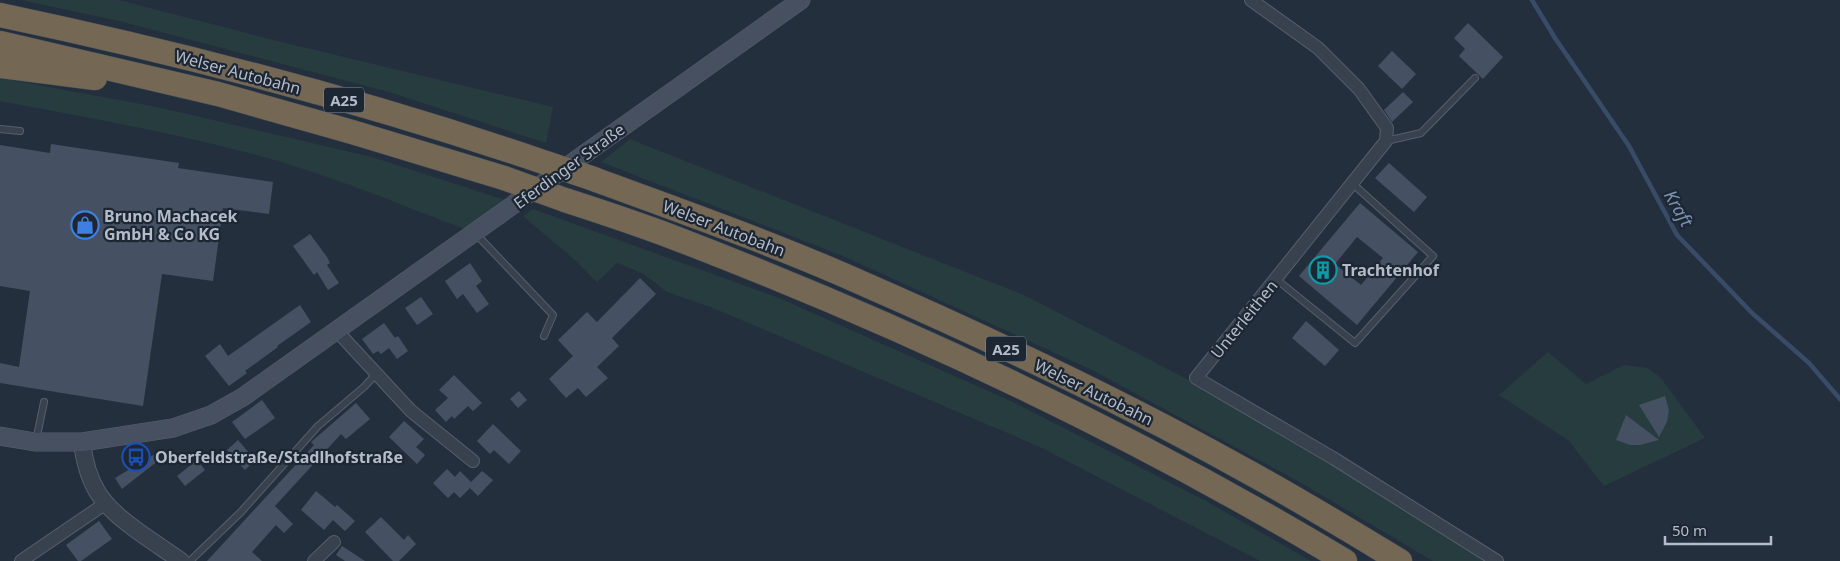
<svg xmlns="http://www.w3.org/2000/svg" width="1840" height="561" font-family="'Noto Sans',sans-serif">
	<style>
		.green { fill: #263c3f }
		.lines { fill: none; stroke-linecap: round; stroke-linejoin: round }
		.stream { stroke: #394c67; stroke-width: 4.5 }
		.building { fill: #455162; fill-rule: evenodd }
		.service-casing { stroke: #565f6c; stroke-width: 8 }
		.minor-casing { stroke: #565f6c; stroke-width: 14 }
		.tertiary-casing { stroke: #565f6c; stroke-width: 18 }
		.secondary-casing { stroke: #565f6c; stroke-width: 19 }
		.motorway-casing { stroke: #434c59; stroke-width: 25 }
		.service { stroke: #38414e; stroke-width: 6 }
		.minor { stroke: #38414e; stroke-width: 12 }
		.tertiary { stroke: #38414e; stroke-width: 16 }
		.secondary { stroke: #465061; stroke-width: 18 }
		.motorway { stroke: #746855; stroke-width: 24 }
		.motorway-bridge-casing { stroke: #434c59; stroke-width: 25; stroke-linecap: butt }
		.motorway-bridge { stroke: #746855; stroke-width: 24 }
		.labels { text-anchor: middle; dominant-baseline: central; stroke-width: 4.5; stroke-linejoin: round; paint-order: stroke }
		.shield { fill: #1d2633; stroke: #878f9c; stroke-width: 1 }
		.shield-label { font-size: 15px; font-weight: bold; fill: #b4bcc9 }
		.street-label { font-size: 16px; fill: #b4bcc9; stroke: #1d2633 }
		.poi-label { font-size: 16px; font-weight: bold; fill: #b4bcc9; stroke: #1d2633; text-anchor: start }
		.water-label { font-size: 18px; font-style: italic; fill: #7c92b1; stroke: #1d2633 }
	</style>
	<rect width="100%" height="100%" fill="#242f3e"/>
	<g class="green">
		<polygon points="21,0 119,0 269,39 553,107 546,143 389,92 123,22"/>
		<path d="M0,78L157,107L372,157L505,200L464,229C394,202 325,173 253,154C169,132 85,117 0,101Z"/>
		<polygon points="630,139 1026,296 1185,378 1364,482 1489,561 1433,561 1296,480 1092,370 843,256 601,162"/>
		<polygon points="533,209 779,298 1013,402 1206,501 1311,561 1260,561 1038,446 713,308 667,292 642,273 617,263 597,282 576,261 523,216"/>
		<polygon points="1548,352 1586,384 1624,365 1648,368 1661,378 1705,438 1604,486 1568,440 1499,395"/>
	</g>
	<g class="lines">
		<polyline class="stream" points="1532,0 1555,38 1629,146 1677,235 1752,313 1809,363 1840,399"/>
	</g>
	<g class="building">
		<polygon points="1468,23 1503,57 1483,79 1459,56 1465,49 1454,38"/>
		<polygon points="1392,51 1416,74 1402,89 1378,66"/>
		<polygon points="1403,92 1413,102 1392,122 1384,110"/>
		<polygon points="51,144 179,163 178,168 273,182 269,214 223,208 213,281 162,274 143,406 0,383 0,363 19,367 30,291 0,286 0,145 50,153"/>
		<polygon points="1389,163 1427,197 1414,212 1375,178"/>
		<path d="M1360,203L1418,252L1357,325L1299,276ZM1357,237L1383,258L1361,285L1335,264Z"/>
		<polygon points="310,234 327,257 330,263 327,265 339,283 328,290 317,272 314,275 293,246"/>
		<polygon points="470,263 482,281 476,286 489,304 477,313 463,294 457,299 445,281"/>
		<polygon points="640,278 656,294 612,338 619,346 597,367 608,378 586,397 578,388 566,398 549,379 573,356 558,340 587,312 597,322"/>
		<polygon points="421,297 433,314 417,325 405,308"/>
		<polygon points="300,305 311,322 277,346 278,347 245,371 247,373 229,386 205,356 220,344 228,356"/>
		<polygon points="1306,321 1339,350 1325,366 1292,338"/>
		<polygon points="384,323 395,338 398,336 408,351 397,359 389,348 381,354 378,351 373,354 362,339"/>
		<polygon points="454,375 482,403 473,411 468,406 454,419 452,416 446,422 435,410 448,398 439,390"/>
		<polygon points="519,391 527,400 518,408 510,399"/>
		<polygon points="1665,396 1669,410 1667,422 1659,437 1639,405"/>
		<polygon points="262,400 275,418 245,439 232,422"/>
		<polygon points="356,403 370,419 346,439 341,434 275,506 293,524 284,533 276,525 252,552 262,561 207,561 314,445 311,442"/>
		<polygon points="1626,415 1659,440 1640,445 1630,445 1616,440"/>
		<polygon points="404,421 424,439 416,447 425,455 417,464 389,437"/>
		<polygon points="493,424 521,451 509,464 494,450 490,454 477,441"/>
		<polygon points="238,440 255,460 245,470 227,450"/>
		<polygon points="155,454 159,460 122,489 115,478"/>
		<polygon points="197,460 205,470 185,486 177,476"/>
		<polygon points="447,469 455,477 460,471 471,482 482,471 493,480 478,496 470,488 460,498 454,492 448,498 433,483"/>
		<polygon points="316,491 335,507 337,505 355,521 345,531 333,520 324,530 301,510"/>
		<polygon points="381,517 404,540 408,535 416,544 399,561 393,561 365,532"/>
		<polygon points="99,521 112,539 81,561 78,561 66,545"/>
		<polygon points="342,546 365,561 345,561 336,555"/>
	</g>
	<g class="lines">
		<g class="service-casing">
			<g id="service">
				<polyline points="0,129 20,131"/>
				<polyline points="1386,141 1421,133 1475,78"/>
				<polyline points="476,234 553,315 544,336"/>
				<polyline points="1276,279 1355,343 1433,256 1353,184"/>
				<polyline points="36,441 44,402"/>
				<polyline points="190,561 241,512 318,426 364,387 376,374"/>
			</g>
		</g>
		<g class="minor-casing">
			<g id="minor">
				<polyline points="1251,0 1318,48 1359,89 1387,128 1386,141 1196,378 1333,458 1497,561"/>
				<polyline points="336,330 411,411 473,461"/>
				<polyline points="21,561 106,503"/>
				<polyline points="314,561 334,542"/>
			</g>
		</g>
		<g class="tertiary-casing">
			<path id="tertiary" d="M82,442C84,460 88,477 98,493C114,519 156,543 181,561"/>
		</g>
		<g class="secondary-casing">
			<polyline id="secondary" points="0,436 35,442 82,442 173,428 211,415 243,397 801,0"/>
		</g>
		<g class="motorway-casing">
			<g id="motorway">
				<path d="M0,15C185,54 368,102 546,163"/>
				<polyline points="0,43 218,94 352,132 504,178"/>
				<polyline points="0,66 95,78"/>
				<path d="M591,178C683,212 775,244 864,284C992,340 1119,400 1241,468C1295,497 1347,529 1400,561"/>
				<path d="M565,200C602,212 639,224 675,238C907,327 1133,434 1345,561"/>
			</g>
		</g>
		<use href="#service" class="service"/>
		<use href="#minor" class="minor"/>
		<use href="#tertiary" class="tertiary"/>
		<use href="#secondary" class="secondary"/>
		<use href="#motorway" class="motorway"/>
		<g class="motorway-bridge-casing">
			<g id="motorway-bridge">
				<polyline points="546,163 591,178"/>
				<polyline points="504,178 565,200"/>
			</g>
		</g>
		<use href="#motorway-bridge" class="motorway-bridge"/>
	</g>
	<defs>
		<g id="shop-ring" transform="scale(1.4375)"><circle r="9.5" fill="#1d2633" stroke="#3f7fe0" stroke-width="1.5"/><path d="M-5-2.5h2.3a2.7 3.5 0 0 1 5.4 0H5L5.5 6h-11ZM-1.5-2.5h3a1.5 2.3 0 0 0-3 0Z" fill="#3f7fe0"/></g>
		<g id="building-ring" transform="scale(1.4375)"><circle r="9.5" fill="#1d2633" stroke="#0f9aa8" stroke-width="1.5"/><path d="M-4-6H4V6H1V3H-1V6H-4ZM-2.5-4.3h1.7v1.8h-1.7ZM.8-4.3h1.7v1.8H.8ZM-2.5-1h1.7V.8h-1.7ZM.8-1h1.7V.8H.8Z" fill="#0f9aa8"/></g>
		<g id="bus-ring" transform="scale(1.4375)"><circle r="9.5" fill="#1d2633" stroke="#1a4fb4" stroke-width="1.5"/><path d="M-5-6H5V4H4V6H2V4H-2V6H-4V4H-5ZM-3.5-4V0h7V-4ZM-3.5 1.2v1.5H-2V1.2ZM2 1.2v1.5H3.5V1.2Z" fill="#1a4fb4"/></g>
	</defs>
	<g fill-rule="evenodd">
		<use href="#shop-ring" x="85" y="225"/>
		<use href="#building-ring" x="1323" y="270"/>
		<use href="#bus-ring" x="136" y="457"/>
	</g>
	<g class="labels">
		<g class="shield">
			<rect x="324" y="87.5" width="40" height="25" rx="4"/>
			<rect x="986" y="336.5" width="40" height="25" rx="4"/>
		</g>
		<g class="shield-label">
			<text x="344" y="100">A25</text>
			<text x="1006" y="349">A25</text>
		</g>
		<g class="street-label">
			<text transform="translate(238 72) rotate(15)">Welser Autobahn</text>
			<text transform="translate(569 166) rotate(-36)">Eferdinger Straße</text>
			<text transform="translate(724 228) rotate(21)">Welser Autobahn</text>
			<text transform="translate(1244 319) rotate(-51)">Unterleithen</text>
			<text transform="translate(1094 392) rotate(26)">Welser Autobahn</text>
		</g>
		<g class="poi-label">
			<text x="104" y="216">Bruno Machacek<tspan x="104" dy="18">GmbH &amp; Co KG</tspan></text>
			<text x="1342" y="270">Trachtenhof</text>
			<text x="155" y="457">Oberfeldstraße/Stadlhofstraße</text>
		</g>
		<g class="water-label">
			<text transform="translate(1679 208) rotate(60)">Kraft</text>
		</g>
	</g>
	<path d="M1665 536v8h106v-8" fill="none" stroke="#b4bcc9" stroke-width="2.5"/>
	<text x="1672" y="536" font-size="15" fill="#b4bcc9" stroke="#1d2633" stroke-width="4" paint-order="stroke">50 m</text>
</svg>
